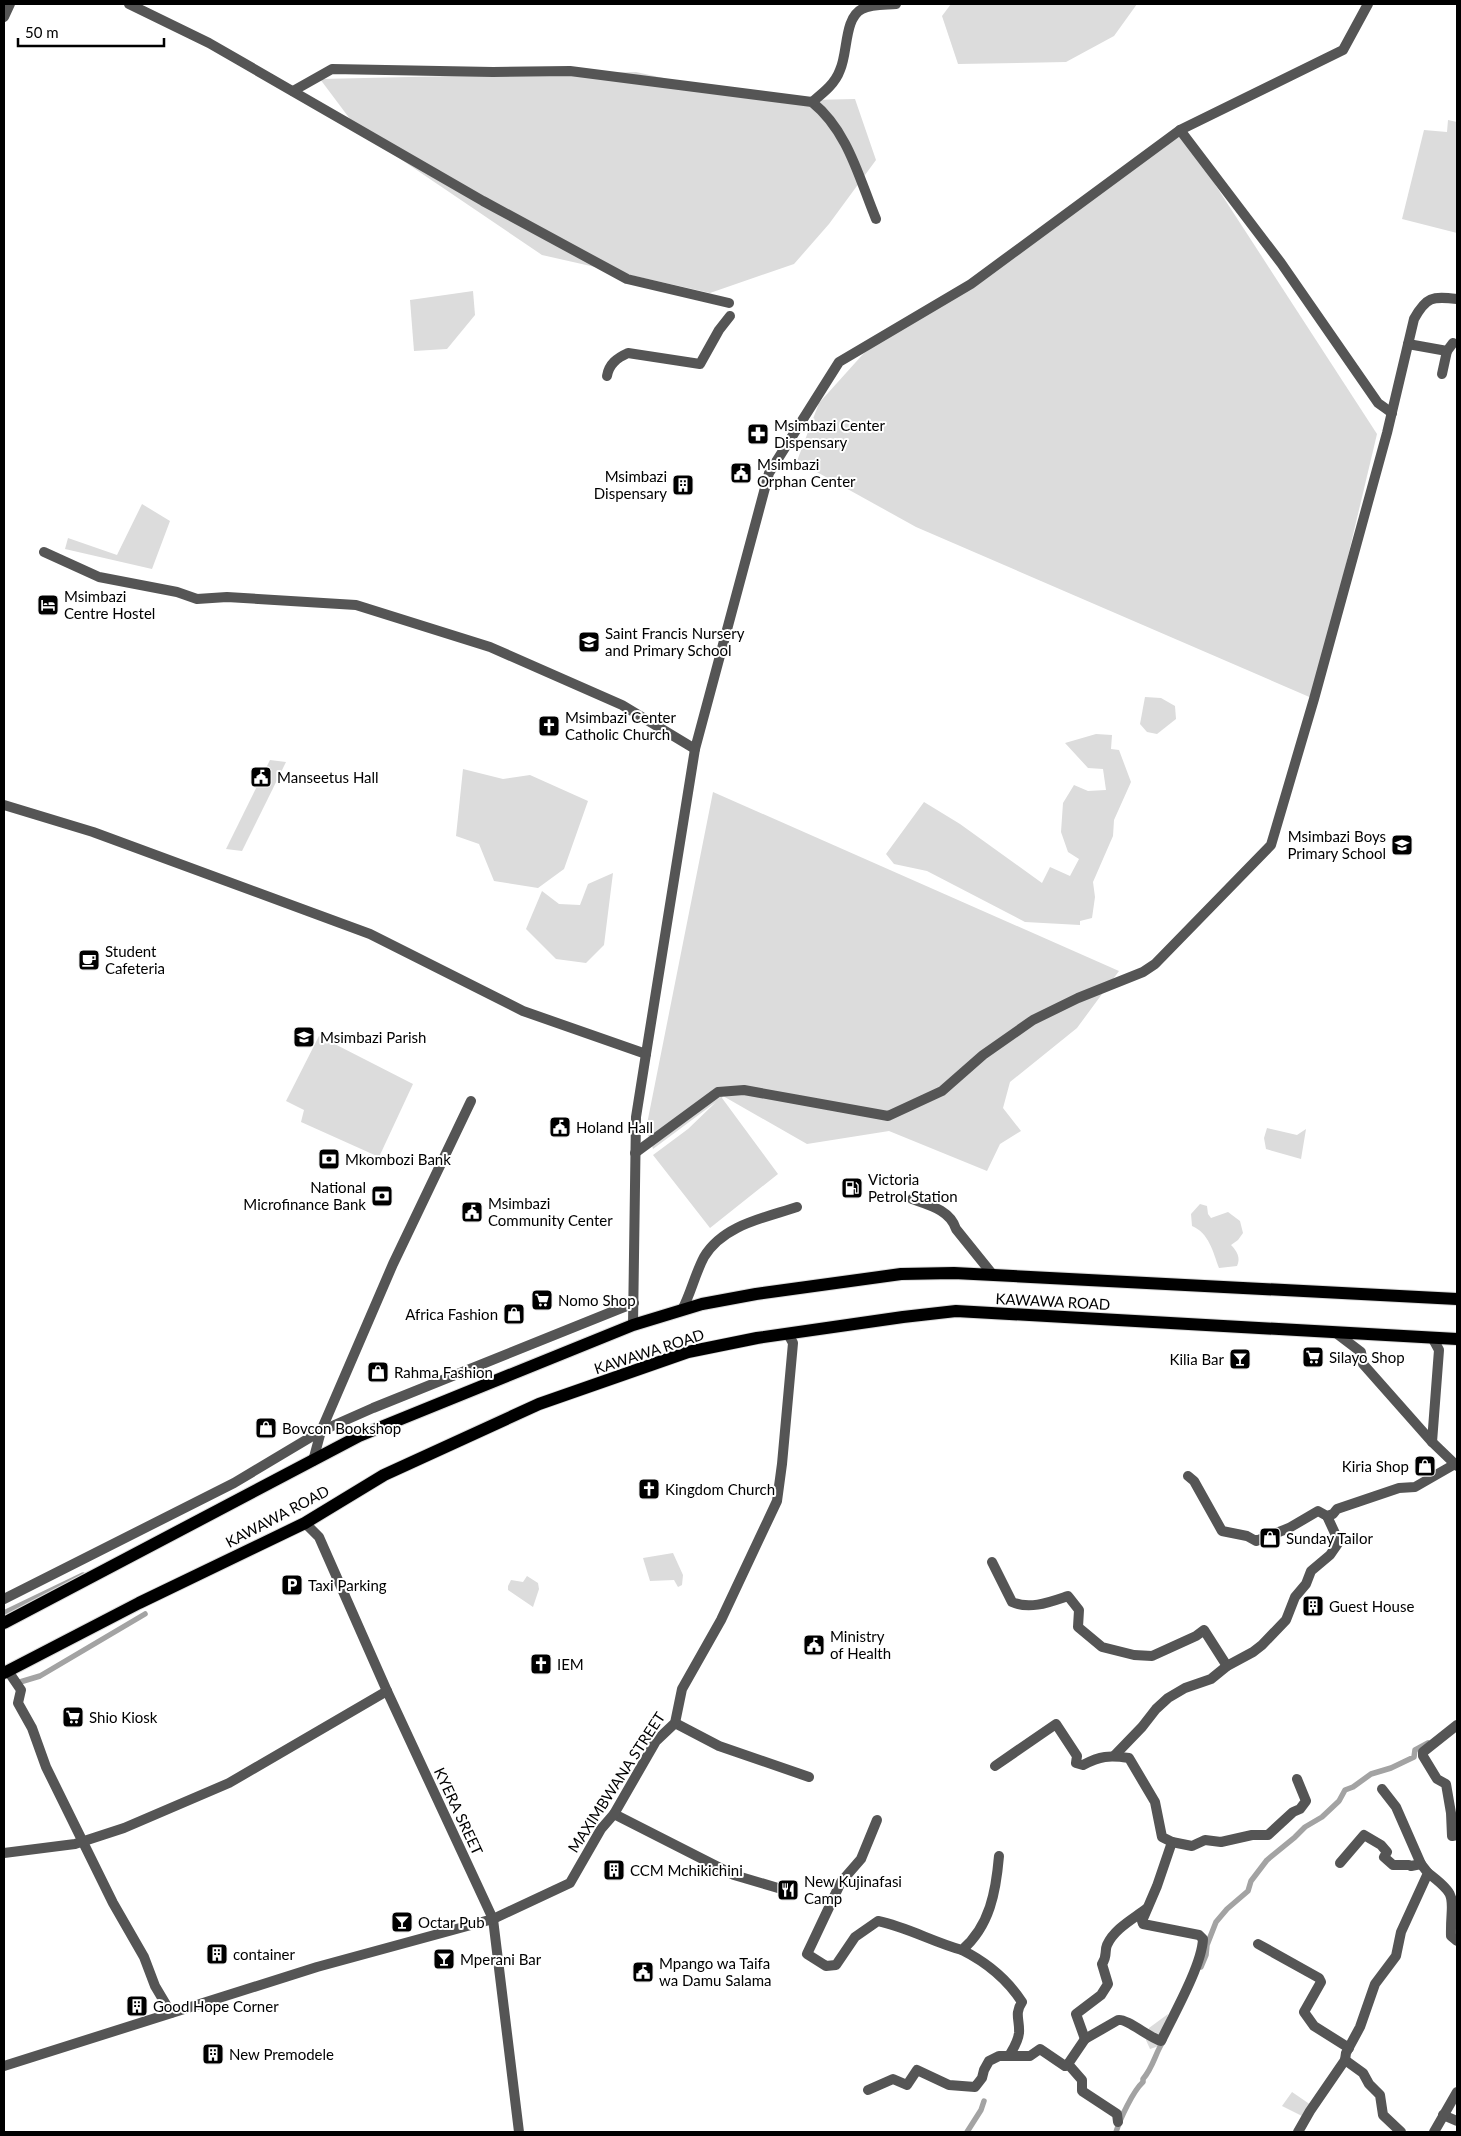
<svg xmlns="http://www.w3.org/2000/svg" width="1461" height="2136" font-family="Lato,sans-serif">
	<style>
		.green { fill: #dcdcdc }
		.lines { fill: none; stroke-linecap: round; stroke-linejoin: round }
		.stream { stroke: #a3a3a3; stroke-width: 5.5 }
		.primary-casing { stroke: #dbdbdb; stroke-width: 14 }
		.service { stroke: #555; stroke-width: 10 }
		.minor { stroke: #555; stroke-width: 10 }
		.tertiary { stroke: #555; stroke-width: 10 }
		.primary { stroke: #000; stroke-width: 12 }
		.labels { text-anchor: middle; dominant-baseline: central; stroke-width: 4; stroke-linejoin: round; paint-order: stroke }
		.poi-label { font-size: 15px; fill: #000; stroke: #fff; text-anchor: start }
		.street-label { font-size: 15px; fill: #000; stroke: #fff }
	</style>
	<rect width="100%" height="100%" fill="#fff"/>
	<g class="green">
		<polygon points="951,4 1137,4 1114,36 1066,62 958,64 942,16"/>
		<polygon points="636,72 768,101 855,99 876,160 829,224 794,264 710,293 542,255 359,131 320,79"/>
		<polygon points="1448,120 1457,122 1457,233 1402,219 1424,130 1447,132"/>
		<polygon points="1181,132 1377,434 1314,699 916,527 797,461 819,403 864,353"/>
		<polygon points="473,291 475,315 447,349 414,351 410,300"/>
		<polygon points="142,504 170,521 152,569 65,549 68,538 117,555"/>
		<polygon points="1145,697 1161,698 1175,706 1176,719 1157,734 1147,732 1140,724"/>
		<polygon points="1096,734 1112,735 1111,749 1119,750 1131,782 1114,820 1113,836 1093,882 1095,897 1092,918 1080,921 1080,925 1025,922 927,871 894,864 886,854 924,802 960,824 1042,883 1050,867 1070,876 1079,859 1068,852 1061,832 1063,803 1074,785 1088,791 1106,790 1103,769 1088,768 1065,743"/>
		<polygon points="270,760 286,762 242,851 226,849"/>
		<polygon points="463,769 503,779 530,775 588,801 564,869 538,888 494,881 479,844 456,836"/>
		<polygon points="713,792 1119,971 1077,1028 1010,1082 1003,1108 1021,1131 1000,1144 987,1171 889,1131 807,1144 723,1096 722,1098 778,1174 710,1228 653,1155 688,1129 716,1102 653,1149 646,1129"/>
		<polygon points="613,873 604,945 586,963 556,959 526,929 542,891 559,904 580,905 588,884"/>
		<polygon points="319,1036 413,1084 379,1157 301,1122 304,1110 286,1101"/>
		<polygon points="1267,1128 1297,1135 1306,1129 1301,1159 1266,1149 1264,1138"/>
		<path d="M1200,1204L1207,1206L1208,1214L1211,1218L1228,1212L1240,1221L1243,1233L1238,1240L1231,1245C1237,1251 1241,1258 1237,1266L1219,1268C1213,1252 1209,1233 1192,1226L1191,1214Z"/>
		<polygon points="673,1553 683,1575 682,1585 678,1587 674,1580 650,1581 643,1558"/>
		<polygon points="527,1576 538,1583 539,1589 533,1607 508,1590 508,1586 511,1580 523,1582"/>
		<polygon points="1168,2014 1159,2046 1150,2049 1146,2040 1149,2028"/>
		<polygon points="1292,2092 1311,2105 1306,2118 1282,2106"/>
	</g>
	<g class="lines">
		<g class="stream">
			<polyline points="4,1613 83,1575"/>
			<polyline points="20,1682 40,1676 145,1614"/>
			<polyline points="1201,1967 1206,1955 1207,1945 1216,1922 1227,1909 1248,1891 1251,1881 1267,1860 1295,1837 1305,1827 1322,1817 1339,1801 1345,1790 1353,1787 1371,1774 1391,1768 1414,1757 1415,1750 1428,1743"/>
			<polyline points="967,2132 981,2110 984,2101"/>
			<path d="M1116,2132C1120,2119 1133,2091 1143,2082V2079C1154,2066 1155,2053 1164,2040"/>
		</g>
		<g class="primary-casing">
			<g id="primary">
				<polyline points="4,1623 359,1436 633,1325 702,1304 756,1294 901,1274 954,1273 1457,1299"/>
				<polyline points="4,1673 139,1603 305,1523 384,1475 539,1404 688,1352 757,1338 903,1317 956,1311 1457,1339"/>
			</g>
		</g>
		<g class="service">
			<path d="M607,376C609,364 617,358 628,353L700,364L719,330L730,316"/>
			<polyline points="44,552 99,577 177,592 197,599 227,597 356,605 490,647 622,705 695,749"/>
			<polyline points="4,805 93,832 370,934 523,1011 646,1054"/>
			<path d="M912,1199C929,1205 950,1210 956,1229L993,1275"/>
			<path d="M682,1310C691,1293 695,1274 704,1257C723,1225 764,1218 797,1207"/>
			<polyline points="313,1461 321,1431 393,1264 471,1101"/>
			<polyline points="4,1599 234,1483 321,1431 373,1408 634,1303"/>
		</g>
		<g class="minor">
			<polyline points="129,4 209,43 483,201 627,279 729,303"/>
			<polyline points="4,17 10,4"/>
			<path d="M293,91L332,69L493,72L570,71L812,102C848,131 859,178 876,219"/>
			<path d="M812,102C823,93 835,84 840,70C848,53 844,18 862,9C872,4 886,5 896,4"/>
			<polyline points="1180,130 1281,263 1378,403 1392,413"/>
			<polyline points="1408,344 1447,351 1453,343"/>
			<polyline points="1442,374 1447,351"/>
			<path d="M635,1153L718,1092L744,1090L888,1116L942,1091L983,1055L1033,1020L1078,998L1143,972L1155,964L1271,845L1314,699L1387,433L1414,319C1426,297 1432,296 1457,299"/>
			<polyline points="633,1325 636,1117 646,1054 695,749 769,473 839,362 971,284 1180,130 1343,50 1368,4"/>
			<polyline points="1188,1476 1194,1481 1222,1531 1247,1536 1256,1541 1289,1528 1318,1511 1327,1516 1333,1514 1337,1509 1399,1488 1415,1487 1455,1464"/>
			<polyline points="305,1523 319,1537 387,1691 493,1919 519,2132"/>
			<path d="M992,1562L1012,1602C1030,1610 1050,1602 1068,1596L1079,1610L1078,1627L1102,1647L1134,1655L1152,1656L1196,1636L1204,1630L1227,1666"/>
			<polyline points="8,1671 21,1690 18,1703 32,1728 46,1767 113,1903 144,1957 155,1986 171,2013"/>
			<polyline points="675,1723 719,1746 809,1777"/>
			<polyline points="1457,1725 1423,1752 1423,1756 1437,1779 1446,1784 1451,1813 1452,1836 1457,1835"/>
			<polyline points="1114,1756 1142,1727 1156,1709 1168,1698 1185,1688 1211,1679 1227,1666 1253,1652 1262,1645 1286,1620 1295,1597 1306,1584 1311,1571 1330,1555 1339,1542 1327,1516"/>
			<path d="M995,1766L1056,1724L1077,1756L1076,1763L1083,1765C1100,1756 1109,1755 1129,1758L1155,1802L1162,1837L1172,1842L1157,1886L1142,1921L1143,1924L1199,1935L1203,1939C1202,1965 1173,2016 1161,2041C1150,2038 1126,2018 1118,2020L1085,2039L1068,2064L1082,2080V2091L1117,2114L1118,2122"/>
			<polyline points="614,1814 734,1875 778,1888"/>
			<path d="M877,1820L861,1859L841,1882L807,1954L826,1966L836,1965L855,1937L878,1921C907,1927 933,1942 962,1950C990,1926 996,1891 999,1856"/>
			<polyline points="1172,1842 1192,1846 1205,1840 1221,1842 1252,1835 1268,1835 1293,1812 1300,1809 1306,1801 1297,1779"/>
			<polyline points="4,1853 75,1844 124,1828 229,1783 387,1691"/>
			<polyline points="1340,1863 1364,1835 1381,1845 1387,1852 1384,1857 1393,1865 1409,1865 1411,1866 1421,1864"/>
			<path d="M1428,1873C1461,1898 1450,1897 1451,1936L1457,1941"/>
			<polyline points="1258,1944 1319,1978 1321,1982 1304,2012 1314,2026 1349,2048"/>
			<path d="M962,1950C986,1962 1007,1979 1022,2002C1014,2014 1020,2020 1019,2033C1018,2042 1013,2049 1009,2056"/>
			<path d="M1085,2039L1076,2014L1101,1995L1108,1984L1102,1964C1108,1955 1104,1952 1107,1945C1114,1929 1133,1919 1146,1909"/>
			<polyline points="1345,2060 1363,2073 1369,2084 1380,2095 1383,2115 1401,2132"/>
			<polyline points="4,2066 317,1967 493,1919 570,1883 601,1829 614,1814 656,1741 675,1723 682,1689 721,1620 777,1501 782,1464 793,1343 788,1334"/>
			<polyline points="868,2090 893,2079 907,2085 917,2070 949,2085 975,2087 982,2078 984,2070 989,2061 999,2056 1030,2056 1040,2049 1065,2066 1068,2064"/>
			<polyline points="1443,2115 1457,2121"/>
			<polyline points="1298,2132 1310,2111 1345,2060 1346,2053 1360,2027 1375,1984 1396,1956 1401,1932 1428,1873 1421,1864 1396,1807 1382,1789"/>
			<polyline points="1434,2132 1457,2092"/>
		</g>
		<g class="tertiary">
			<polyline points="1336,1333 1361,1352 1363,1364 1432,1442 1457,1466"/>
			<polyline points="1432,1442 1439,1350 1433,1339"/>
		</g>
		<use href="#primary" class="primary"/>
	</g>
	<defs>
		<g id="pharmacy-square" transform="scale(1.125)"><rect x="-9" y="-9" width="18" height="18" rx="4" fill="#000" stroke="#fff"/><path d="M-2-6h4v4h4v4h-4v4h-4v-4h-4v-4h4Z" fill="#fff"/></g>
		<g id="civic-square" transform="scale(1.125)"><rect x="-9" y="-9" width="18" height="18" rx="4" fill="#000" stroke="#fff"/><path d="M-.6-6.5H3V-4.5H.6V-3L4-1V1h2V6H-6V1h2V-1L-.6-3ZM-1.2 2.5V6h2.4V2.5Z" fill="#fff"/></g>
		<g id="building-square" transform="scale(1.125)"><rect x="-9" y="-9" width="18" height="18" rx="4" fill="#000" stroke="#fff"/><path d="M-4-6H4V6H1V3H-1V6H-4ZM-2.5-4.3h1.7v1.8h-1.7ZM.8-4.3h1.7v1.8H.8ZM-2.5-1h1.7V.8h-1.7ZM.8-1h1.7V.8H.8Z" fill="#fff"/></g>
		<g id="hotel-square" transform="scale(1.125)"><rect x="-9" y="-9" width="18" height="18" rx="4" fill="#000" stroke="#fff"/><path d="M-6-4.5h1.5V1H6V5H4.5V3h-9V5H-6ZM-4 0a1.8 1.8 0 1 1 3.6 0ZM.5 0V-2.5h3Q6-2.5 6 0Z" fill="#fff"/></g>
		<g id="school-square" transform="scale(1.125)"><rect x="-9" y="-9" width="18" height="18" rx="4" fill="#000" stroke="#fff"/><path d="M0-5L7-2L0 1L-7-2ZM-4 1L0 2.5L4 1V4Q0 6-4 4Z" fill="#fff"/></g>
		<g id="church-square" transform="scale(1.125)"><rect x="-9" y="-9" width="18" height="18" rx="4" fill="#000" stroke="#fff"/><path d="M-1.2-6h2.4v3.5h3.3v2.4h-3.3V6h-2.4V-.1h-3.3v-2.4h3.3Z" fill="#fff"/></g>
		<g id="cafe-square" transform="scale(1.125)"><rect x="-9" y="-9" width="18" height="18" rx="4" fill="#000" stroke="#fff"/><path d="M-5.5-4.5H6V0H3Q3 3.5 0 3.5H-2.5Q-5.5 3.5-5.5 0ZM3-3.2v2h1.7v-2ZM-6 4.5H4V6H-6Z" fill="#fff"/></g>
		<g id="university-square" transform="scale(1.125)"><rect x="-9" y="-9" width="18" height="18" rx="4" fill="#000" stroke="#fff"/><path d="M0-5L7-2L0 1L-7-2ZM-4 1L0 2.5L4 1V4Q0 6-4 4Z" fill="#fff"/></g>
		<g id="bank-square" transform="scale(1.125)"><rect x="-9" y="-9" width="18" height="18" rx="4" fill="#000" stroke="#fff"/><path d="M-6-4H6V4H-6ZM0-2.3a2.3 2.3 0 1 0 0 4.6a2.3 2.3 0 1 0 0-4.6Z" fill="#fff"/></g>
		<g id="fuel-square" transform="scale(1.125)"><rect x="-9" y="-9" width="18" height="18" rx="4" fill="#000" stroke="#fff"/><path d="M-5.5-6h7V0h2V4h1.3V-2.5L3-4.5l.8-.8L6-3V5H2.5V1h-1V6h-7ZM-4.2-4.7v3.2H.2V-4.7Z" fill="#fff"/></g>
		<g id="supermarket-square" transform="scale(1.125)"><rect x="-9" y="-9" width="18" height="18" rx="4" fill="#000" stroke="#fff"/><path d="M-6-5.5h2.5l.6 2H6L4.5 2H-2.5L-4.4-4H-6ZM-1.5 3.2a1.3 1.3 0 1 0 .1 0ZM3 3.2a1.3 1.3 0 1 0 .1 0Z" fill="#fff"/></g>
		<g id="shop-square" transform="scale(1.125)"><rect x="-9" y="-9" width="18" height="18" rx="4" fill="#000" stroke="#fff"/><path d="M-5-2.5h2.3a2.7 3.5 0 0 1 5.4 0H5L5.5 6h-11ZM-1.5-2.5h3a1.5 2.3 0 0 0-3 0Z" fill="#fff"/></g>
		<g id="bar-square" transform="scale(1.125)"><rect x="-9" y="-9" width="18" height="18" rx="4" fill="#000" stroke="#fff"/><path d="M-6-5H6L.8 .8V4.5H3.5V6h-7V4.5H-.8V.8Z" fill="#fff"/></g>
		<g id="parking-square" transform="scale(1.125)"><rect x="-9" y="-9" width="18" height="18" rx="4" fill="#000" stroke="#fff"/><path d="M-3.5-5.5H1a3.5 3.5 0 0 1 0 7H-1V5.5H-3.5ZM-1-3.4V-.6H.8a1.4 1.4 0 0 0 0-2.8Z" fill="#fff"/></g>
		<g id="restaurant-square" transform="scale(1.125)"><rect x="-9" y="-9" width="18" height="18" rx="4" fill="#000" stroke="#fff"/><path d="M-5-6h1v4h1v-4h1v4h1v-4h1v5L-1.5 .5V6h-2V.5L-5-1ZM5-6V6H3V1.5H1.5Q1.5-4 5-6Z" fill="#fff"/></g>
	</defs>
	<g fill-rule="evenodd">
		<use href="#pharmacy-square" x="758" y="434"/>
		<use href="#civic-square" x="741" y="473"/>
		<use href="#building-square" x="683" y="485"/>
		<use href="#hotel-square" x="48" y="605"/>
		<use href="#school-square" x="589" y="642"/>
		<use href="#church-square" x="549" y="726"/>
		<use href="#civic-square" x="261" y="777"/>
		<use href="#school-square" x="1402" y="845"/>
		<use href="#cafe-square" x="89" y="960"/>
		<use href="#university-square" x="304" y="1037"/>
		<use href="#civic-square" x="560" y="1127"/>
		<use href="#bank-square" x="329" y="1159"/>
		<use href="#fuel-square" x="852" y="1188"/>
		<use href="#bank-square" x="382" y="1196"/>
		<use href="#civic-square" x="472" y="1212"/>
		<use href="#supermarket-square" x="542" y="1300"/>
		<use href="#shop-square" x="514" y="1314"/>
		<use href="#supermarket-square" x="1313" y="1357"/>
		<use href="#bar-square" x="1240" y="1359"/>
		<use href="#shop-square" x="378" y="1372"/>
		<use href="#shop-square" x="266" y="1428"/>
		<use href="#shop-square" x="1425" y="1466"/>
		<use href="#church-square" x="649" y="1489"/>
		<use href="#shop-square" x="1270" y="1538"/>
		<use href="#parking-square" x="292" y="1585"/>
		<use href="#building-square" x="1313" y="1606"/>
		<use href="#civic-square" x="814" y="1645"/>
		<use href="#church-square" x="541" y="1664"/>
		<use href="#supermarket-square" x="73" y="1717"/>
		<use href="#building-square" x="614" y="1870"/>
		<use href="#restaurant-square" x="788" y="1890"/>
		<use href="#bar-square" x="402" y="1922"/>
		<use href="#building-square" x="217" y="1954"/>
		<use href="#bar-square" x="444" y="1959"/>
		<use href="#civic-square" x="643" y="1972"/>
		<use href="#building-square" x="137" y="2006"/>
		<use href="#building-square" x="213" y="2054"/>
	</g>
	<g class="labels">
		<g class="poi-label">
			<text x="774" y="425">Msimbazi Center<tspan x="774" dy="17">Dispensary</tspan></text>
			<text x="757" y="464">Msimbazi<tspan x="757" dy="17">Orphan Center</tspan></text>
			<text x="667" y="476" text-anchor="end">Msimbazi<tspan x="667" dy="17">Dispensary</tspan></text>
			<text x="64" y="596">Msimbazi<tspan x="64" dy="17">Centre Hostel</tspan></text>
			<text x="605" y="633">Saint Francis Nursery<tspan x="605" dy="17">and Primary School</tspan></text>
			<text x="565" y="717">Msimbazi Center<tspan x="565" dy="17">Catholic Church</tspan></text>
			<text x="277" y="777">Manseetus Hall</text>
			<text x="1386" y="836" text-anchor="end">Msimbazi Boys<tspan x="1386" dy="17">Primary School</tspan></text>
			<text x="105" y="951">Student<tspan x="105" dy="17">Cafeteria</tspan></text>
			<text x="320" y="1037">Msimbazi Parish</text>
			<text x="576" y="1127">Holand Hall</text>
			<text x="345" y="1159">Mkombozi Bank</text>
			<text x="868" y="1179">Victoria<tspan x="868" dy="17">Petrol Station</tspan></text>
			<text x="366" y="1187" text-anchor="end">National<tspan x="366" dy="17">Microfinance Bank</tspan></text>
			<text x="488" y="1203">Msimbazi<tspan x="488" dy="17">Community Center</tspan></text>
			<text x="558" y="1300">Nomo Shop</text>
			<text x="498" y="1314" text-anchor="end">Africa Fashion</text>
			<text x="1329" y="1357">Silayo Shop</text>
			<text x="1224" y="1359" text-anchor="end">Kilia Bar</text>
			<text x="394" y="1372">Rahma Fashion</text>
			<text x="282" y="1428">Bovcon Bookshop</text>
			<text x="1409" y="1466" text-anchor="end">Kiria Shop</text>
			<text x="665" y="1489">Kingdom Church</text>
			<text x="1286" y="1538">Sunday Tailor</text>
			<text x="308" y="1585">Taxi Parking</text>
			<text x="1329" y="1606">Guest House</text>
			<text x="830" y="1636">Ministry<tspan x="830" dy="17">of Health</tspan></text>
			<text x="557" y="1664">IEM</text>
			<text x="89" y="1717">Shio Kiosk</text>
			<text x="630" y="1870">CCM Mchikichini</text>
			<text x="804" y="1881">New Kujinafasi<tspan x="804" dy="17">Camp</tspan></text>
			<text x="418" y="1922">Octar Pub</text>
			<text x="233" y="1954">container</text>
			<text x="460" y="1959">Mperani Bar</text>
			<text x="659" y="1963">Mpango wa Taifa<tspan x="659" dy="17">wa Damu Salama</tspan></text>
			<text x="153" y="2006">Good Hope Corner</text>
			<text x="229" y="2054">New Premodele</text>
		</g>
		<g class="street-label">
			<text transform="translate(1053 1301) rotate(3)">KAWAWA ROAD</text>
			<text transform="translate(649 1351) rotate(-18)">KAWAWA ROAD</text>
			<text transform="translate(277 1516) rotate(-28)">KAWAWA ROAD</text>
			<text transform="translate(616 1782) rotate(-57)">MAXIMBWANA STREET</text>
			<text transform="translate(459 1811) rotate(65)">KYERA SREET</text>
		</g>
	</g>
	<rect width="1461" height="2136" fill="none" stroke="#000000" stroke-width="10"/>
	<path d="M18 38v8h146v-8" fill="none" stroke="#000000" stroke-width="2.5"/>
	<text x="25" y="38" font-size="15" fill="#000000" stroke="#ffffff" stroke-width="4" paint-order="stroke">50 m</text>
</svg>
